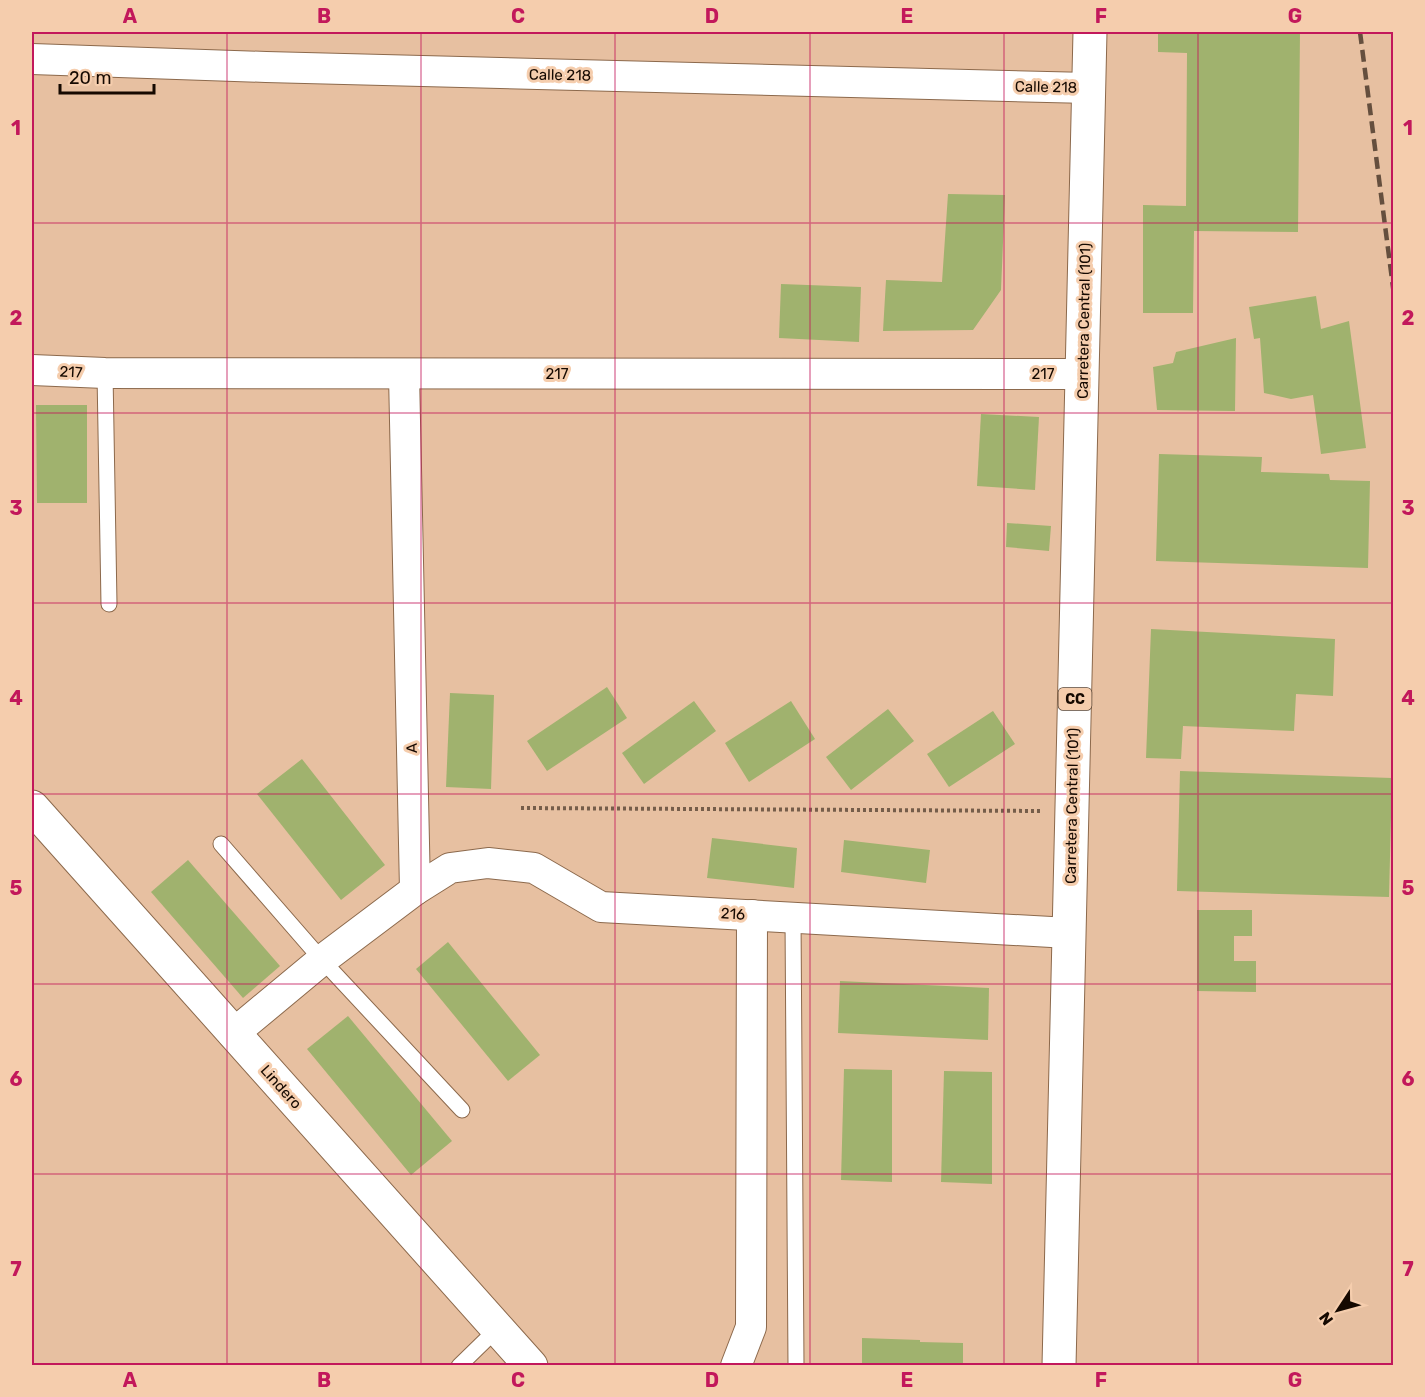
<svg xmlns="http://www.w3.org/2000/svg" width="1425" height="1397" font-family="Rubik,sans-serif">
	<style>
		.building { fill: #a0b26e }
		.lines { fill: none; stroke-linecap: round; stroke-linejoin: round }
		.service-casing { stroke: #8c694c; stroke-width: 17 }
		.minor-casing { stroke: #8c694c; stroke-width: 32 }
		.tertiary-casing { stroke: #8c694c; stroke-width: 35 }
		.primary-casing { stroke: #8c694c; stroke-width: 35 }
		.path { stroke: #755d4a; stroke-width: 4; stroke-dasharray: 3 3; stroke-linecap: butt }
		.service { stroke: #fff; stroke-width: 15 }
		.minor { stroke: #fff; stroke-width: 30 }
		.tertiary { stroke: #fff; stroke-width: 33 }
		.primary { stroke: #fff; stroke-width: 33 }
		.rail { stroke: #654f3e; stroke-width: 4.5; stroke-dasharray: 12 6; stroke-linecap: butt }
		.grid { fill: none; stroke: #c2185b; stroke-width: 1.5; stroke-opacity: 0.55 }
		.labels { text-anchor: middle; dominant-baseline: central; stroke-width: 6; stroke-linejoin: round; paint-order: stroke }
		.shield { fill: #f5cdad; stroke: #584435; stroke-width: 1.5 }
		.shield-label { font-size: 14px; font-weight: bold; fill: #150901 }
		.street-label { font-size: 15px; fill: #150901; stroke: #f5cdad }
		.neatline { fill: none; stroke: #c2185b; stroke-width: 2 }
		.grid-label { font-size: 20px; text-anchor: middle; font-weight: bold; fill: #c2185b }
	</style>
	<rect width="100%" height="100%" fill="#e7c0a1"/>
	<g class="building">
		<polygon points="1158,32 1300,32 1298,232 1194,231 1193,313 1143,313 1143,205 1186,206 1187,53 1158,52"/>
		<polygon points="948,194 1005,195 1001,290 973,330 883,331 886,280 942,282"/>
		<polygon points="781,284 861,287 859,342 779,338"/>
		<polygon points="1316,296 1321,329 1349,321 1366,448 1321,454 1313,395 1291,399 1264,393 1260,338 1254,339 1249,307"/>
		<polygon points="1236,338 1235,411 1157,410 1153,367 1173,363 1176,352"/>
		<polygon points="36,405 87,405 87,503 37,503"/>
		<polygon points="981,414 1039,417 1035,490 977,486"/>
		<polygon points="1159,454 1262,457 1261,472 1329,474 1330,480 1370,481 1368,568 1156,561"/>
		<polygon points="1007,523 1051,526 1049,551 1006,547"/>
		<polygon points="1151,629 1335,639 1333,696 1296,694 1294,731 1183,726 1181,759 1146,758"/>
		<polygon points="607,687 627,718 547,771 527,741"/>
		<polygon points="450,693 494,695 491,789 446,787"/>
		<polygon points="694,701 716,731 644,784 622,753"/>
		<polygon points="791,701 815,739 749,782 725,743"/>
		<polygon points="888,709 914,741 851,790 826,757"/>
		<polygon points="993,711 1015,744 949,787 927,754"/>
		<polygon points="302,759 385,865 341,900 257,794"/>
		<polygon points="1180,771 1392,778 1389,897 1177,891"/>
		<polygon points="712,838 797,848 794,888 707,878"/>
		<polygon points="844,840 930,850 926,883 841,872"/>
		<polygon points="188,860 280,966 243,998 151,892"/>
		<polygon points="1197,910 1252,910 1252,936 1234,936 1234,961 1256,961 1256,992 1197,991"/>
		<polygon points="448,942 540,1055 508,1081 416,969"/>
		<polygon points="840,981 989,988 988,1040 838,1033"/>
		<polygon points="348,1016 452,1141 411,1175 307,1049"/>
		<polygon points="844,1069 892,1070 892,1182 841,1180"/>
		<polygon points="944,1071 992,1072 992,1184 941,1182"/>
		<polygon points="862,1338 920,1340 920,1342 963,1343 963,1366 862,1366"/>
	</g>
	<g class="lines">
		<g class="service-casing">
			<g id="service">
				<polyline points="105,373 109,604"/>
				<polyline points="221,844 322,960 462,1110"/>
				<polyline points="793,918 796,1366"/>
				<polyline points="459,1366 498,1328"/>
			</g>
		</g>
		<g class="minor-casing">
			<g id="minor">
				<polyline points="32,59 266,67 1089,88"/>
				<polyline points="32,370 105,373 1082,374"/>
				<polyline points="415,890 450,868 488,863 534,868 601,907 1069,933"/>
				<polyline points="233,1034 322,960 415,890 404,374"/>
				<polyline points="736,1366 751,1327 752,915"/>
			</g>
		</g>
		<g class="tertiary-casing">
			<polyline id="tertiary" points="32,807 531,1366"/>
		</g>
		<g class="primary-casing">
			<polyline id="primary" points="1059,1366 1090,32"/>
		</g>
		<polyline class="path" points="521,808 1042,811"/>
		<use href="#service" class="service"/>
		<use href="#minor" class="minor"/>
		<use href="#tertiary" class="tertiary"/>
		<use href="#primary" class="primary"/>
		<polyline class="rail" points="1360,32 1394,295"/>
	</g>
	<path class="grid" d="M227,32V1366M421,32V1366M615,32V1366M810,32V1366M1004,32V1366M1198,32V1366M32,223H1394M32,413H1394M32,603H1394M32,794H1394M32,984H1394M32,1174H1394"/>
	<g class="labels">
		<rect class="shield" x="1058.5" y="688" width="33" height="22" rx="4.5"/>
		<g class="shield-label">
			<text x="1075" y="699">CC</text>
		</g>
		<g class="street-label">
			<text transform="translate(560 75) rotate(1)">Calle 218</text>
			<text transform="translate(1046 87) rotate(1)">Calle 218</text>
			<text transform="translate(1084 321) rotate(-89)">Carretera Central (101)</text>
			<text transform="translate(71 372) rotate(3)">217</text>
			<text x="557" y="374">217</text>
			<text x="1043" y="374">217</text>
			<text transform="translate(412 748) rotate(-91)">A</text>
			<text transform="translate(1072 806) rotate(-89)">Carretera Central (101)</text>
			<text transform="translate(733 914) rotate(3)">216</text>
			<text transform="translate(281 1087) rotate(48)">Lindero</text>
		</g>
	</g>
	<rect width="1425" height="1397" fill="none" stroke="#f5cdad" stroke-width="66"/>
	<g transform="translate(1338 1310) rotate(234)" stroke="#f5cdad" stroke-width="4.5" paint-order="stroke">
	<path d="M0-4.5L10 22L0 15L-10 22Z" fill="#150901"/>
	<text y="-9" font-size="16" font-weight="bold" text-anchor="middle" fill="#150901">N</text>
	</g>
	<path d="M60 84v9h94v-9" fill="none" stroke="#150901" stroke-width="3"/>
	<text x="69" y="84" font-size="18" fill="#150901" stroke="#f5cdad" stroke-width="4.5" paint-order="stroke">20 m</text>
	<rect x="33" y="33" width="1359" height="1331" class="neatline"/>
	<g class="grid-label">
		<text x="130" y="23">A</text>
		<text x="324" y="23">B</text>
		<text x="518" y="23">C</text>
		<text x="712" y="23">D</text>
		<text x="907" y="23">E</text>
		<text x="1101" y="23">F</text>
		<text x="1295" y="23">G</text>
		<text x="16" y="135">1</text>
		<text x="1408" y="135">1</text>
		<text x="16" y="325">2</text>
		<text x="1408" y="325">2</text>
		<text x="16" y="515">3</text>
		<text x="1408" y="515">3</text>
		<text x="16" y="705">4</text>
		<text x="1408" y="705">4</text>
		<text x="16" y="895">5</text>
		<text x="1408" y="895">5</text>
		<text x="16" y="1086">6</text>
		<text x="1408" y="1086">6</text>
		<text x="16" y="1276">7</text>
		<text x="1408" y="1276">7</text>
		<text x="130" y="1387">A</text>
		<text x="324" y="1387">B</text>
		<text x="518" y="1387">C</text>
		<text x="712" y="1387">D</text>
		<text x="907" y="1387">E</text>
		<text x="1101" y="1387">F</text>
		<text x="1295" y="1387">G</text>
	</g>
</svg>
